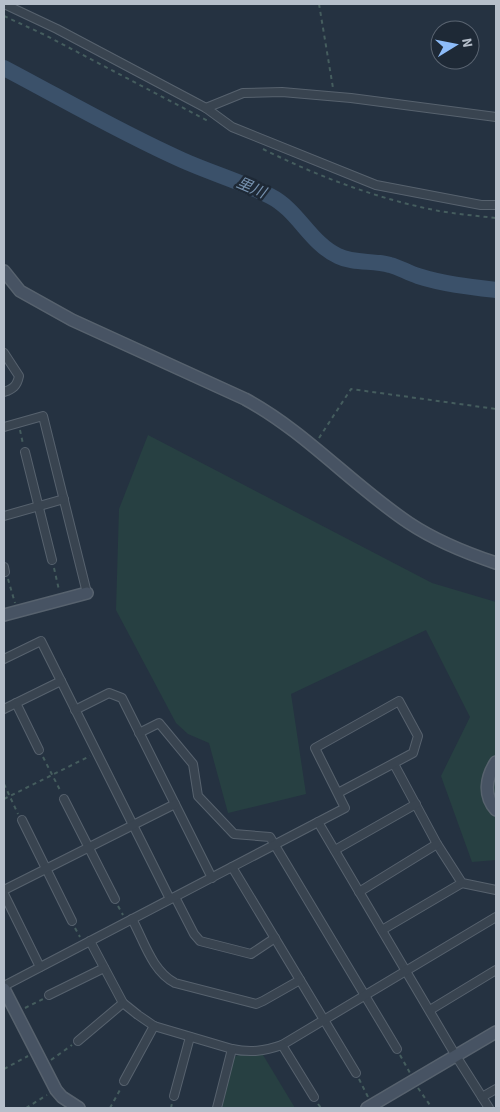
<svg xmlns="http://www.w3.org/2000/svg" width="500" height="1112" font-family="'Source Sans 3','Noto Sans JP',sans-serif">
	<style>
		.green { fill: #274042 }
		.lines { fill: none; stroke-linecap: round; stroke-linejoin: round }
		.river { stroke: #3b516a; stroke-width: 16 }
		.street-casing { stroke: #57626e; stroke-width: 10 }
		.secondary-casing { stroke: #57626e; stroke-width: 14 }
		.path { stroke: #455d5e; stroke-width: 2; stroke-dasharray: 4 4; stroke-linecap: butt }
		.street { stroke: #394450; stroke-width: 8 }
		.secondary { stroke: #475363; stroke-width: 11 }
		.labels { text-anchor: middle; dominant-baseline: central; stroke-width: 5; stroke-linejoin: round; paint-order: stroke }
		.water-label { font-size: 15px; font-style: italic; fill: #7691ae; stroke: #1e2936 }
	</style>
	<rect width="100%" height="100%" fill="#253241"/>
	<g class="green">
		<polygon points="148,435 432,583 496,602 496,860 472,862 441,776 470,717 426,630 291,694 306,794 228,813 209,743 188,734 176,723 116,610 119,509"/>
		<polygon points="241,1054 263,1055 295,1108 222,1108 234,1057"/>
	</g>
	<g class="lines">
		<path class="river" d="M4,68C63,99 121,133 182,160C211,173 242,182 270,196C298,210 310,243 338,256C354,264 373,260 390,265C399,267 408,273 418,276C443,284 470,287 496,290"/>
		<g class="street-casing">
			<g id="street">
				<polyline points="4,4 57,29 206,108 232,127 376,185 481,205 496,205"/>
				<polyline points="206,108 243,93 282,92 351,98 496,117"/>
				<path d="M4,353L19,376C17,386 13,389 4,392"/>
				<polyline points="4,427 43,416 87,593"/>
				<polyline points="25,452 52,560"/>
				<polyline points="4,516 64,499"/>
				<polyline points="4,567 5,572"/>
				<polyline points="4,659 41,641 170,899"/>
				<polyline points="16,703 39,750"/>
				<polyline points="4,709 61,681"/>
				<polyline points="75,710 109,693 122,698 212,878"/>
				<polyline points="139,733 159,723 193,764 198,796 234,834 270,837 397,1049"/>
				<polyline points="394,764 437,844 462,883 496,890"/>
				<polyline points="64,799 115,899"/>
				<polyline points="22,820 72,921"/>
				<polyline points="318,822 456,1056 489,1108"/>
				<polyline points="335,850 416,804"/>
				<polyline points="232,867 356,1073"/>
				<polyline points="4,890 175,804"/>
				<polyline points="359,892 437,844"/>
				<polyline points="4,894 40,967"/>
				<polyline points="175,897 194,934 200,941 251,954 275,938"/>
				<path d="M132,919C144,941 152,971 175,983L256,1004L263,1001L300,980"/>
				<polyline points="382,930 462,883"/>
				<path d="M90,941L123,1003L138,1015L154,1026L232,1049C251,1053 264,1051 282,1045L496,917"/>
				<polyline points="4,986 345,808 315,748 399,701 418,736 413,753 338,793"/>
				<polyline points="49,995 104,968"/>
				<polyline points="430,1010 496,970"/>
				<polyline points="78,1041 123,1003"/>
				<polyline points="282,1045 314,1097"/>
				<polyline points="124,1081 154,1026"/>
				<polyline points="174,1096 190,1037"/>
				<polyline points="482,1097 496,1089"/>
				<polyline points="217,1108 232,1049"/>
			</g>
		</g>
		<g class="secondary-casing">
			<g id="secondary">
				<path d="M4,271L20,291L72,320L245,399C306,432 352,485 409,523C436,541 466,553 496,563"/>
				<polyline points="4,615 87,593"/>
				<path d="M496,762C486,777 483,796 496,810"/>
				<polyline points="4,989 56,1090 62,1097 79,1108"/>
				<polyline points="367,1108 496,1032"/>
			</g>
		</g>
		<g class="path">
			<polyline points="319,4 333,88"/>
			<polyline points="4,16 45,35 210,122"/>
			<path d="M263,149C319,177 378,199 439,211C458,214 477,216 496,218"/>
			<polyline points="20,430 23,444"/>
			<polyline points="319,438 351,389 496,409"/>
			<polyline points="54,568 59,590"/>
			<polyline points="8,579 15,603"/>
			<polyline points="43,757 61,792"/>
			<polyline points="4,784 18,814"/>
			<polyline points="4,799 90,756"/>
			<polyline points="118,906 123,915"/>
			<polyline points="75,928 80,937"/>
			<polyline points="25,1008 43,999"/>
			<polyline points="400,1055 410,1073"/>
			<polyline points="51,1060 72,1045"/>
			<polyline points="4,1069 28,1056"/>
			<polyline points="359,1079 368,1097"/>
			<polyline points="418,1088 432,1108"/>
			<polyline points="318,1104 321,1108"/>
			<polyline points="26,1108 47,1095"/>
			<polyline points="110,1108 121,1088"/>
			<polyline points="171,1108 172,1103"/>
		</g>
		<use href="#street" class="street"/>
		<use href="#secondary" class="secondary"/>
	</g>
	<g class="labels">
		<g class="water-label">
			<text transform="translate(251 188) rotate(23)">里川</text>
		</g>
	</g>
	<rect width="500" height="1112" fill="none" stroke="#b6bfcb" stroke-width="10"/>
	<g transform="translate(455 45) rotate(80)"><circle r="24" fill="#1e2936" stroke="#5b6572"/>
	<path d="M0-4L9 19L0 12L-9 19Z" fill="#8dbcf9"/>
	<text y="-8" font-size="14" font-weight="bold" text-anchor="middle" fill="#b6bfcb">N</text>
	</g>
</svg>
